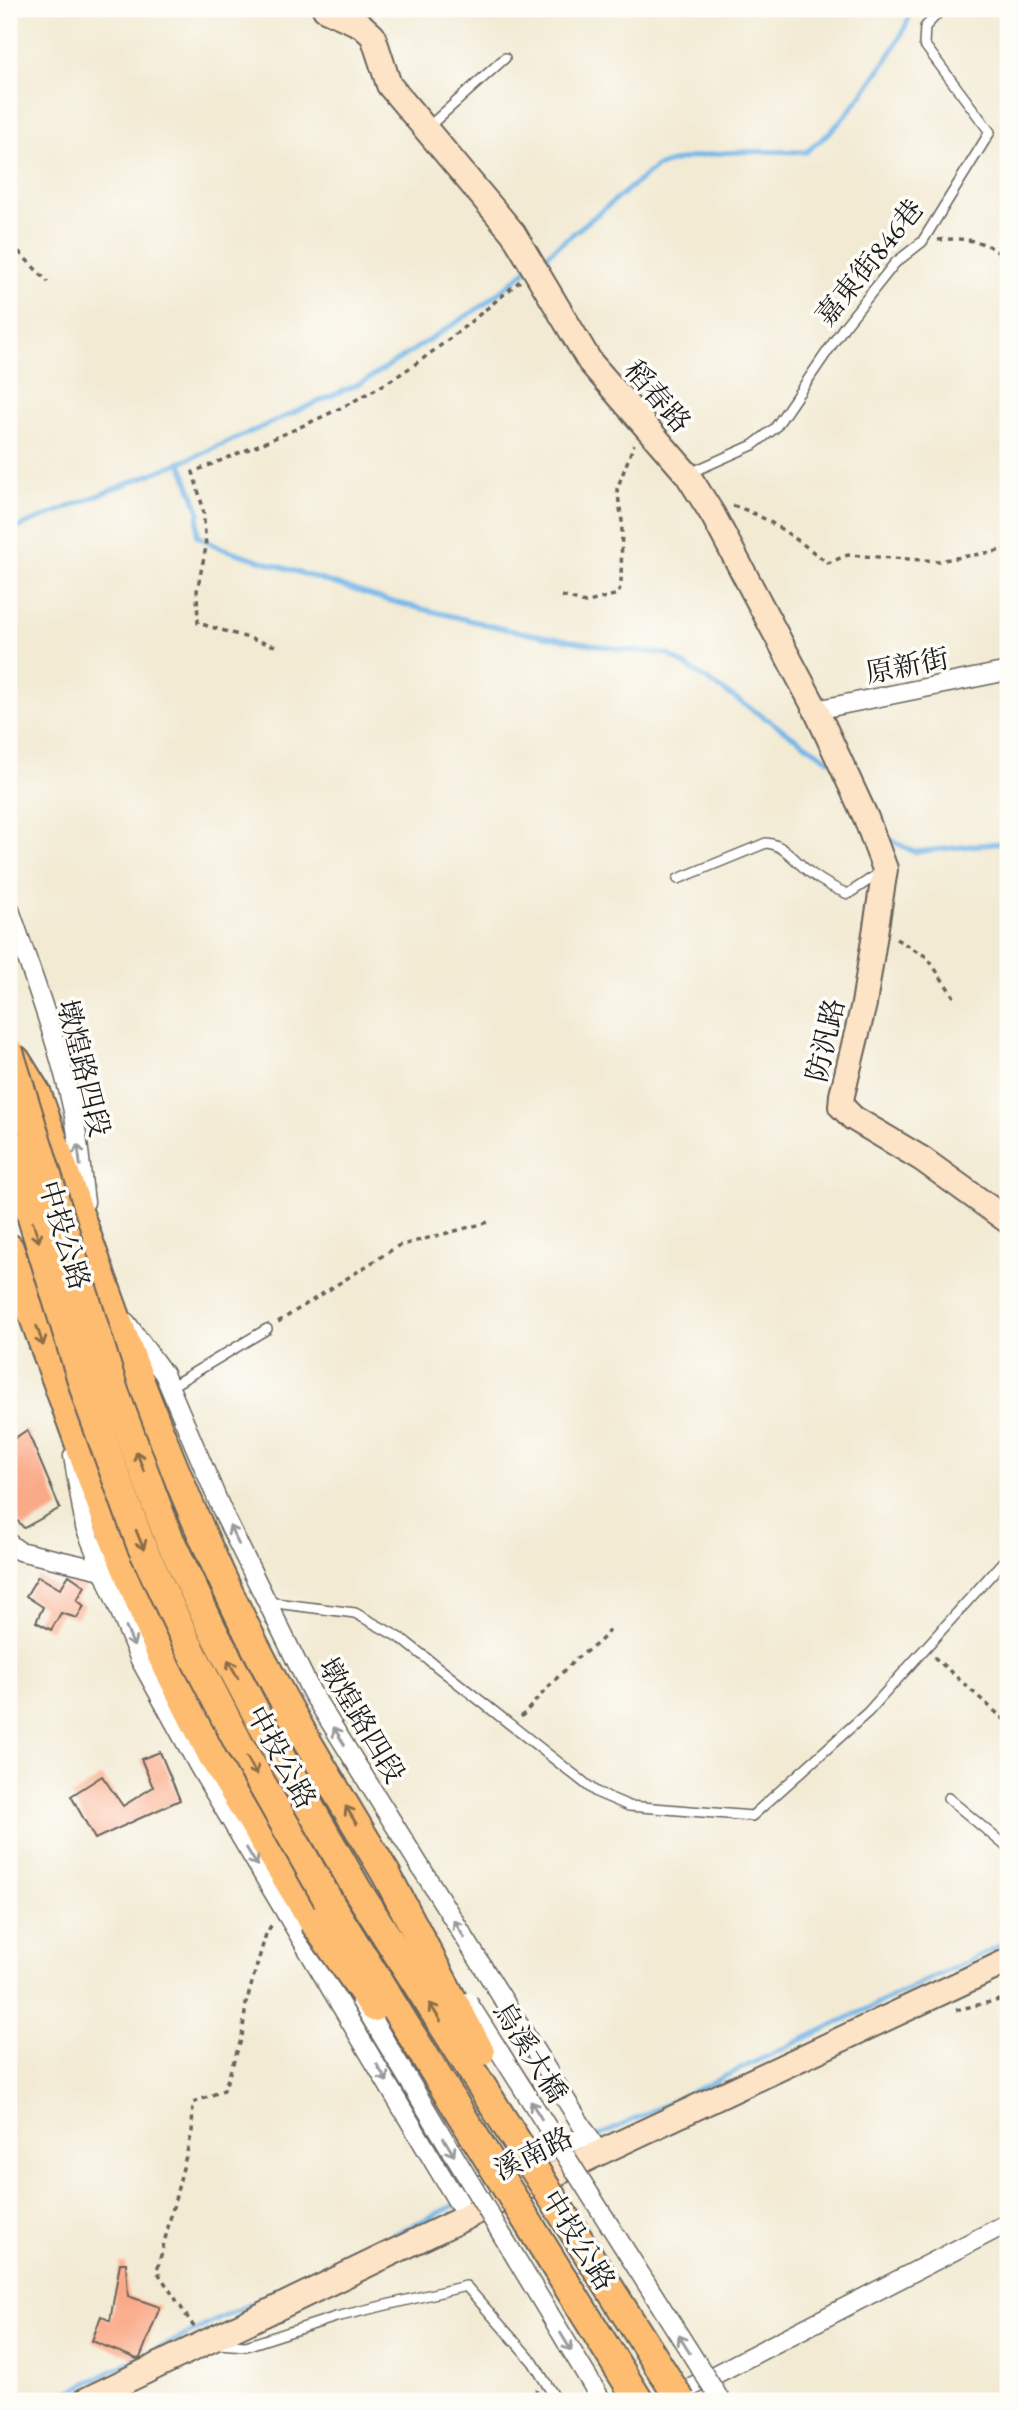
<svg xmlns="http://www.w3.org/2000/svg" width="1017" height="2410" font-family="'EB Garamond','Noto Serif TC',serif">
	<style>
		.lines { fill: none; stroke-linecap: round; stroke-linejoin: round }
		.stream { stroke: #72b5e7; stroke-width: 5 }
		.building { fill: #fbaa89 }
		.lane-casing { stroke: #67645c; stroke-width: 12 }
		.street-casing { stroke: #67645c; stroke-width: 21 }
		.secondary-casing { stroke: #67645c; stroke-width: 28 }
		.primary-casing { stroke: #67645c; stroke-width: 32 }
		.path { stroke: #67645c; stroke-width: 3.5; stroke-dasharray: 5 5; stroke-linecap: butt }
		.lane { stroke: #fff; stroke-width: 9 }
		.street { stroke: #fff; stroke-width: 18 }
		.secondary { stroke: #fee4c6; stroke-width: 24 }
		.primary { stroke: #fdbc70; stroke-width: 28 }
		.street-bridge-casing { stroke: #67645c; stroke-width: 21; stroke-linecap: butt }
		.primary-bridge-casing { stroke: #67645c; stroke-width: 32; stroke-linecap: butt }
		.street-bridge { stroke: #fff; stroke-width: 18 }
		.primary-bridge { stroke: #fdbc70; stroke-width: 28 }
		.oneway { stroke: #999 }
		.oneway2 { stroke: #8c6c46 }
		.labels { text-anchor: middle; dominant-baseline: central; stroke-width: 7; stroke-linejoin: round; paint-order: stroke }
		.street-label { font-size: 28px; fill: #1c1c1c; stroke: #fdfcf7 }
	</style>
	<rect width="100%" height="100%" fill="#fdfcf7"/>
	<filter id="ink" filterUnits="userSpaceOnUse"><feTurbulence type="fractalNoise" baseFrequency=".0143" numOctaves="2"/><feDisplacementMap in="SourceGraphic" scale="14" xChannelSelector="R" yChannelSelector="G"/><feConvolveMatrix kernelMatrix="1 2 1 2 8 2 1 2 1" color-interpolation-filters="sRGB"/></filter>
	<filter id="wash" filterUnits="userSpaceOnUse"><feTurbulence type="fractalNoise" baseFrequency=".00686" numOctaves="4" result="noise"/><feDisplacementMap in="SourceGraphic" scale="28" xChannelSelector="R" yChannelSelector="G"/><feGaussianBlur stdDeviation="1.57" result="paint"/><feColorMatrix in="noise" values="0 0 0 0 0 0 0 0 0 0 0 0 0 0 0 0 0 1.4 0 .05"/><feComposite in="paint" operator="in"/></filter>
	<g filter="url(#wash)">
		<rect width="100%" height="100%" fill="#f2ead3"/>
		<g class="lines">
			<g class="stream">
				<path d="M539,261L656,167C705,149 755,151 806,152C817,143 829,134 839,123C859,100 907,37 911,9"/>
				<polyline points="181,463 199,511 197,536 221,548 386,600 509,630 625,650 668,654 829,760"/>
				<polyline points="9,531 201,454 365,381 482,306 528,269"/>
				<polyline points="881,835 914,852 1008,842"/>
				<polyline points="595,2138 1008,1942"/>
				<polyline points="50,2401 457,2204"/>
			</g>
		</g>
		<g id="blocks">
			<g class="building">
				<polygon points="27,1430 60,1508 24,1528 9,1512 9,1442"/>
				<polygon points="69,1575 85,1586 77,1600 84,1606 77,1618 61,1613 51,1630 36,1622 43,1607 26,1596 38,1576 60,1589"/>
				<polygon points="160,1752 180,1800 95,1839 71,1796 102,1776 123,1806 153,1787 141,1759"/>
				<polygon points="120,2263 126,2263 128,2296 160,2307 140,2358 137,2359 92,2341 101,2316 110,2321"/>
			</g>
		</g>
	</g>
	<g filter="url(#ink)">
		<use href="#blocks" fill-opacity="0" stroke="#67645c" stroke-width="2"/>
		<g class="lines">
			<g class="lane-casing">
				<g id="lane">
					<polyline points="427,128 505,58"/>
					<polyline points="690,473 753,445 775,428 844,327 895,263 922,242 990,132 924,44 925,27 942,9"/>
					<path d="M678,879L766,843C785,844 797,864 812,874C823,882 835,889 848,894L881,872"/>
					<polyline points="170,1387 267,1329"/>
					<polyline points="267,1602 355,1613 402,1639 596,1792 629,1806 752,1816 868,1712 1008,1556"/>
					<polyline points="948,1798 1008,1848"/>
					<polyline points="218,2344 246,2346 336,2317 466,2286 533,2362 557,2401"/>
				</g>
			</g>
			<g class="street-casing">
				<g id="street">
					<polyline points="816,710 1008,671"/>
					<path d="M9,907C32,974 58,1042 73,1111C79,1141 81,1172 85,1202"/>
					<polyline points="126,1322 164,1374 224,1515 312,1693 599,2153"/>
					<polyline points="73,1456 85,1527 140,1660 199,1767 467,2218"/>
					<polyline points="9,1543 19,1551 102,1570"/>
					<polyline points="462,2194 588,2135"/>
					<polyline points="664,2401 1008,2223"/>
				</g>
			</g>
			<g class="secondary-casing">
				<g id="secondary">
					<polyline points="325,9 361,25 373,36 389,85 513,233 590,362 687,474 713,515 816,710 866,818 885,869 864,1004 842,1095 841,1106 853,1118 922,1159 1008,1221"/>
					<polyline points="84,2401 599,2153 1008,1961"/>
				</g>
			</g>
			<g class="primary-casing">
				<g id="primary">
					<path d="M16,1060L37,1094C99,1270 158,1448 240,1616C283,1705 335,1789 386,1874"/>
					<polyline points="9,1248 107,1520 161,1654 213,1757 313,1921"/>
				</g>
			</g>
			<g class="path">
				<path d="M938,240C965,237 990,240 1008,262"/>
				<polyline points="9,253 19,252 48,282"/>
				<path d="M733,506C766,514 801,543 828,563L848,555L938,561L1004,550L1008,546"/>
				<polyline points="562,596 585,603 618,594 621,584 622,521 617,489 634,444"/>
				<path d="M275,646L198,623L197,591L206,547L203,508L193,472C258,445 323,420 383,385C433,355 475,318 520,281"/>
				<polyline points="896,939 927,957 954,997"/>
				<polyline points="278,1322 398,1246 489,1222"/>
				<polyline points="934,1657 1008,1723"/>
				<path d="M521,1717C539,1697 557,1677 576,1659C588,1649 601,1644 609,1630"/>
				<polyline points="956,2010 1008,1998"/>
				<polyline points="194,2327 157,2271 192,2132 193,2103 224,2090 242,2037 246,2004 255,1972 266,1934 272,1924"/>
				<polyline points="530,2401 537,2390"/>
			</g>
			<use href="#lane" class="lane"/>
			<use href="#street" class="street"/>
			<use href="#secondary" class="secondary"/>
			<use href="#primary" class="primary"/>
			<g class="street-bridge-casing">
				<g id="street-bridge">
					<polyline points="361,2001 602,2401"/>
					<polyline points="468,2002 721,2401"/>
				</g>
			</g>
			<g class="primary-bridge-casing">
				<g id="primary-bridge">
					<polyline points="9,1052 114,1391 168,1536 213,1631 264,1728 358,1891 681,2401"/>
					<polyline points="9,1143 88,1400 141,1545 188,1645 239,1744 332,1907 639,2401"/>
					<polyline points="386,1874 480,2052"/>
					<polyline points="313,1921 374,2007"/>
				</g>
			</g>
			<use href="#street-bridge" class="street-bridge"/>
			<use href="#primary-bridge" class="primary-bridge"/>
		</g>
		<defs><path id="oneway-shaft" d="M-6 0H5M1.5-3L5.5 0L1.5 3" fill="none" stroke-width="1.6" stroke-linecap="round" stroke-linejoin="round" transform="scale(1.75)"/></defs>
		<g class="oneway">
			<use href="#oneway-shaft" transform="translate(79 1155) rotate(-97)"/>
			<use href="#oneway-shaft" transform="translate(234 1535) rotate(-116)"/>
			<use href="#oneway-shaft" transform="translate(130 1637) rotate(67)"/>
			<use href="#oneway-shaft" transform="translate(339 1736) rotate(-122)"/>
			<use href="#oneway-shaft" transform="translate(252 1857) rotate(59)"/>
			<use href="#oneway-shaft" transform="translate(459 1929) rotate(-122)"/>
			<use href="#oneway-shaft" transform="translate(382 2073) rotate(59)"/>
			<use href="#oneway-shaft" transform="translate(536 2110) rotate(-122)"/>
			<use href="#oneway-shaft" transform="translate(449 2147) rotate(59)"/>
			<use href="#oneway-shaft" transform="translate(566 2342) rotate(59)"/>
			<use href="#oneway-shaft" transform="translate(684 2344) rotate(-122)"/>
		</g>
		<g class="oneway2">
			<use href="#oneway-shaft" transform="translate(36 1232) rotate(73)"/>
			<use href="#oneway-shaft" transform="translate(40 1336) rotate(71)"/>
			<use href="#oneway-shaft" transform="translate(140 1461) rotate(-111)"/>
			<use href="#oneway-shaft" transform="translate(140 1540) rotate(68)"/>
			<use href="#oneway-shaft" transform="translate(233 1669) rotate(-118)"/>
			<use href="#oneway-shaft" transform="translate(252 1766) rotate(60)"/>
			<use href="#oneway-shaft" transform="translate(351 1815) rotate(-121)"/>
			<use href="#oneway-shaft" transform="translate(435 2012) rotate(-122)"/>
		</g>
	</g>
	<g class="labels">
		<g class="street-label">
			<text transform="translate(869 262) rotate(-51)">嘉東街846巷</text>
			<text transform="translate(658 396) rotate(49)">稻春路</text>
			<text transform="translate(907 665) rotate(-11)">原新街</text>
			<text transform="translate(825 1040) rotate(-77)">防汎路</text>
			<text transform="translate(84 1068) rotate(76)">墩煌路四段</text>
			<text transform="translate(65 1235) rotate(73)">中投公路</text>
			<text transform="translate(362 1720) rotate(59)">墩煌路四段</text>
			<text transform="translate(282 1757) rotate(61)">中投公路</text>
			<text transform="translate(531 2052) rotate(58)">烏溪大橋</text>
			<text transform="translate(533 2153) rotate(-26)">溪南路</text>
			<text transform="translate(579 2240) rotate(58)">中投公路</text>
		</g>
	</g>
	<rect width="1017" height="2410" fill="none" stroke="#fdfcf7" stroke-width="35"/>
</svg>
